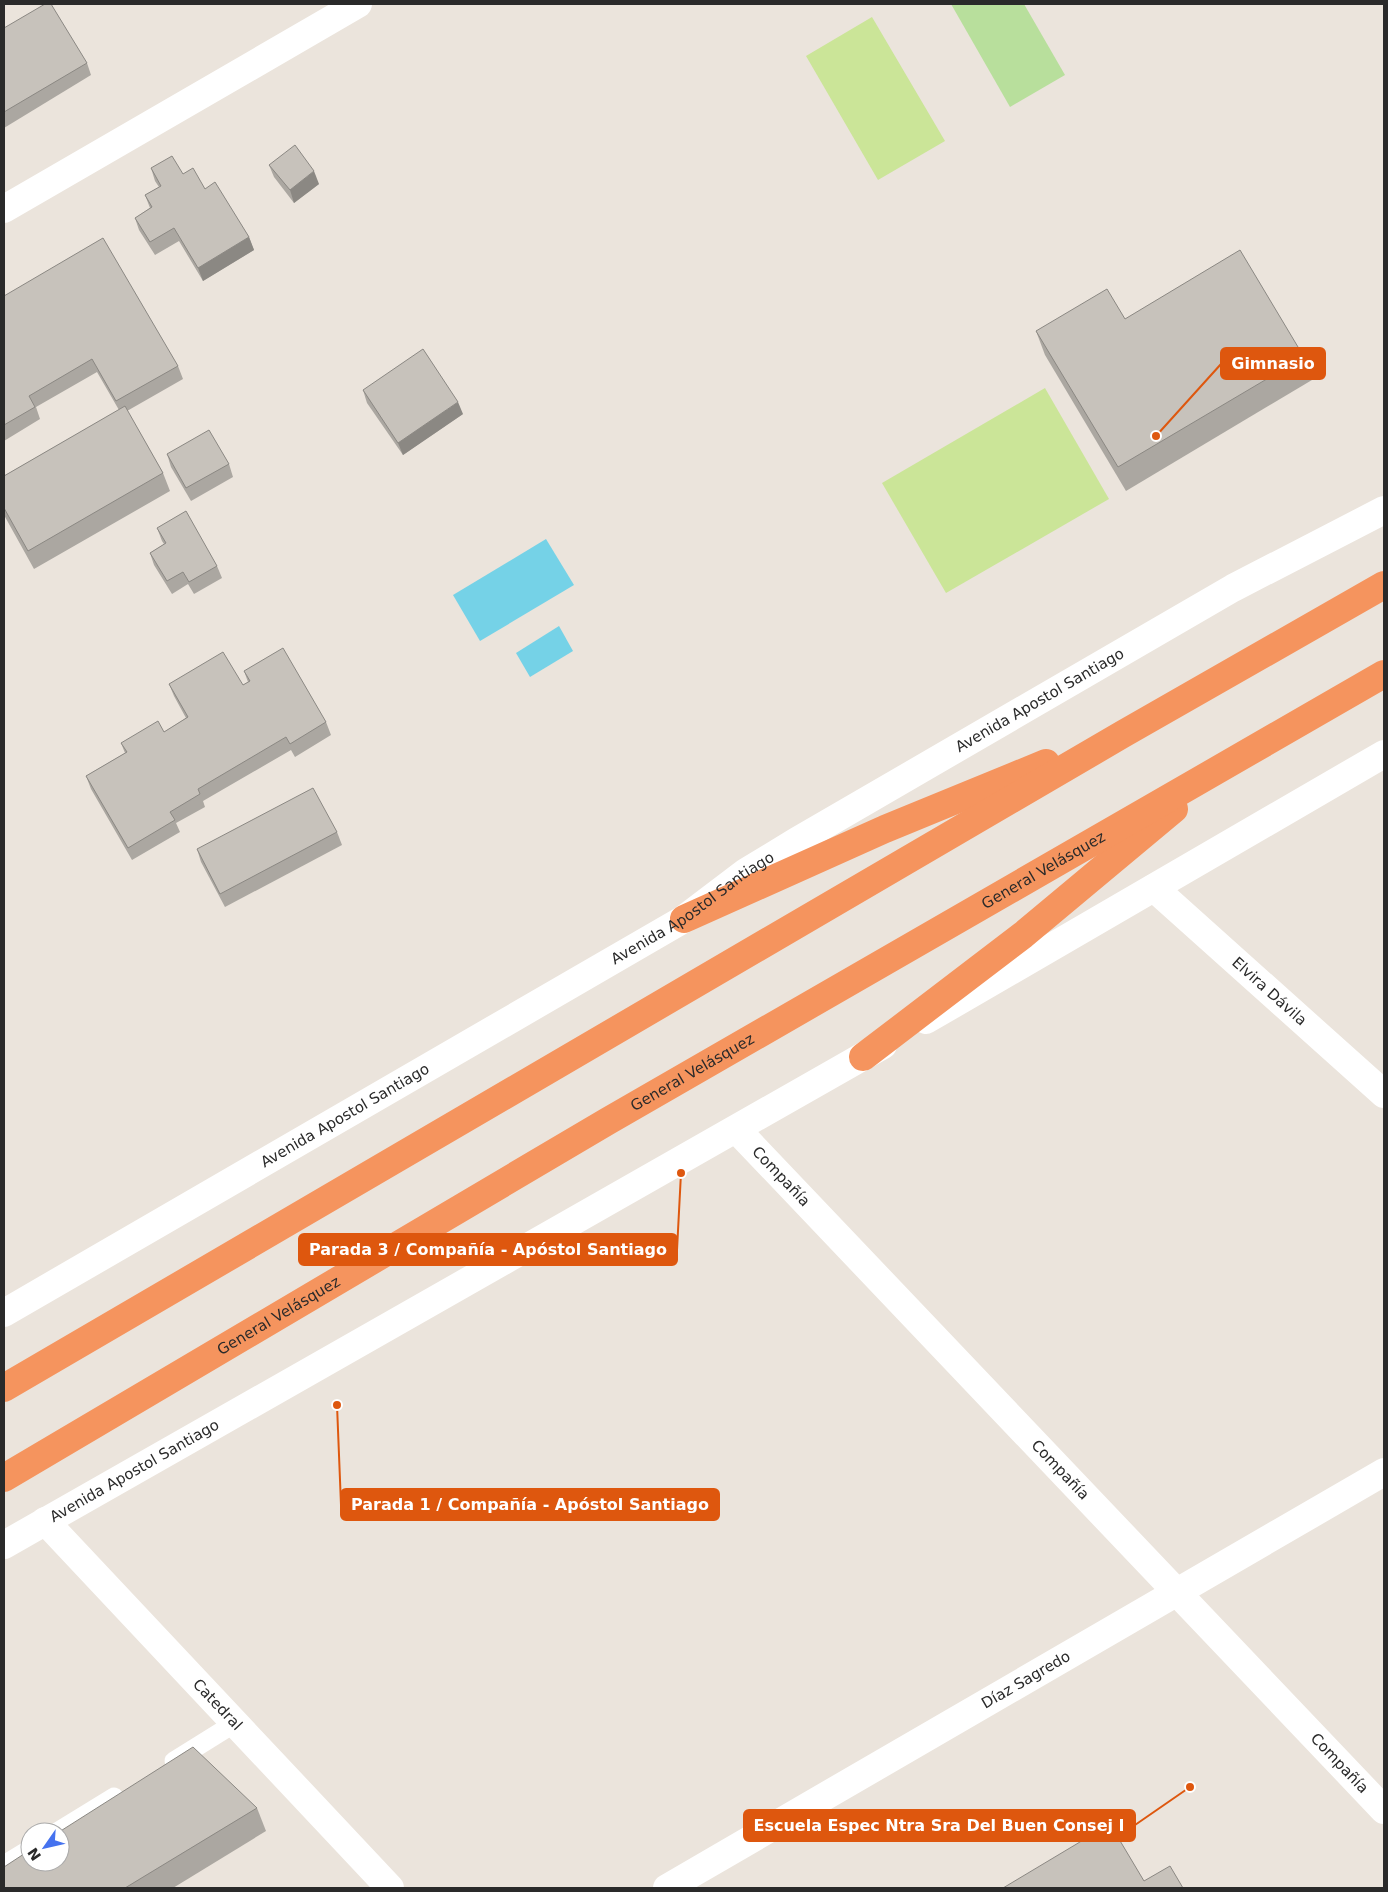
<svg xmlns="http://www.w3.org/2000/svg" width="1388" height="1892" font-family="'DejaVu Sans',sans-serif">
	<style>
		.green { fill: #b8df9c }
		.pitch { fill: #cbe598 }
		.water { fill: #75d2e7 }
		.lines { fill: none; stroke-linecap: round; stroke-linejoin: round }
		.service { stroke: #fff; stroke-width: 19 }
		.minor { stroke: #fff; stroke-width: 28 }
		.tertiary { stroke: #fff; stroke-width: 28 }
		.secondary { stroke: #fff; stroke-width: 28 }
		.motorway { stroke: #f5945e; stroke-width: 28 }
		.wall { fill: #aba7a1 }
		.shaded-wall { fill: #8b8883 }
		.building { fill: #c7c2bb; stroke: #8b8883 }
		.labels { text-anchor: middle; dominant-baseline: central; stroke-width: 5; stroke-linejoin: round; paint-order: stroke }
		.street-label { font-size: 15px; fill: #2a2a2a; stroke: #fff }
		.leader { fill: none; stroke: #de570e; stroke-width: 2 }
		.callout-dot { fill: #de570e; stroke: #fff; stroke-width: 2 }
		.callout { fill: #de570e; stroke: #de570e; stroke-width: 2 }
		.callout-label { font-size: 16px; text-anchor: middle; font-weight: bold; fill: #fff }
	</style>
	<rect width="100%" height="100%" fill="#ebe4dc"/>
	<polygon class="green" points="951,4 1024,4 1065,75 1010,107"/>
	<g class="pitch">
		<polygon points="872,17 945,141 878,180 806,56"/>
		<polygon points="1045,388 1109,499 946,593 882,483"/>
	</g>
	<g class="water">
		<polygon points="546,539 574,585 480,641 453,595"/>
		<polygon points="559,626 573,651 530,677 516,653"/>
	</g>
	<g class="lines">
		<g class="service">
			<polyline points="174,1761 235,1723"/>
			<polyline points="57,1832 114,1797"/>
			<polyline points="4,1865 30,1849"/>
		</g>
		<g class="minor">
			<polyline points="4,209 358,4"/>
			<path id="s1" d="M1154,888L1384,1094"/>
			<path id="s2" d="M737,1130L1384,1810"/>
			<path id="s3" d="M45,1521L390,1888"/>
		</g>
		<path class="tertiary" id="s4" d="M667,1888L1384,1472"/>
		<g class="secondary">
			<polyline points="926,1020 1384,754"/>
			<path id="s5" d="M4,1313L684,919L746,872L797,841L1233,588L1384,510"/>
			<path id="s6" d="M4,1545L883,1045"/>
		</g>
		<g class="motorway">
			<polyline points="684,919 885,829 1046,763"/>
			<polyline points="863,1057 1023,935 1174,809"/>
			<polyline points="4,1388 1123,734 1384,585"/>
			<path id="s7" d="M4,1478L608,1121L1384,674"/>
		</g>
	</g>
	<g class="wall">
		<polygon points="4,28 87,63 91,75 4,128"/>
		<polygon points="269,165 319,184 294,203 274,177"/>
		<polygon points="151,168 183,174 205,189 249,237 254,250 203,281 179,241 155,255 139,230 135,218 150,208 145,195 159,187 155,181"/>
		<polygon points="4,296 178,366 183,379 127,411 163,473 170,491 34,569 4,515 4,476 119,410 97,372 36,407 40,419 4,441"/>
		<polygon points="1125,319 1304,357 1312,380 1126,491 1045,355 1036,331"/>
		<polygon points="363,390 463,414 403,455 367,403"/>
		<polygon points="167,454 229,464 233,477 191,501 171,467"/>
		<polygon points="157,528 217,566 222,578 194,594 188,584 172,594 154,565 150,553 164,544 162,541"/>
		<polygon points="244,671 326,722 331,735 295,757 291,750 203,801 205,807 176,823 180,832 132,860 91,789 86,776 125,753 121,743 164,732 186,718 174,696 169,684 243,685 248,682"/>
		<polygon points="337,832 342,845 225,907 201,862 197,849"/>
		<polygon points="257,1808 266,1831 173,1888 4,1888"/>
	</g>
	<g class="shaded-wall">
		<polygon points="314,171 319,184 294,203 290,190"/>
		<polygon points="249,237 254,250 203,281 198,268"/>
		<polygon points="458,402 463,414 403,455 398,443"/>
	</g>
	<g class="building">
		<polygon points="45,4 51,4 87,63 4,112 4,28"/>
		<polygon points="295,145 314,171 290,190 269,165"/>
		<polygon points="172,156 183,174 193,168 205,189 215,182 249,237 198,268 174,228 150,242 135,218 152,207 145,195 161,186 151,168"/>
		<polygon points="103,238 178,366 116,401 92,359 29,396 35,407 4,425 4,363 5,362 4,361 4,296"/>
		<polygon points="1240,250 1304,357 1118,467 1036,331 1107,289 1125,319"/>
		<polygon points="423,349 458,402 398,443 363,390"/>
		<polygon points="125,406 163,473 28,551 4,508 4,476"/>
		<polygon points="209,430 229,464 186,488 167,454"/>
		<polygon points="186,511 217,566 189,582 183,572 167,581 150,553 166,543 157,528"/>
		<polygon points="283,648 326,722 290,744 286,737 198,789 200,794 170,812 175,820 128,848 86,776 127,752 121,743 158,721 164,732 188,717 169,684 223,652 243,685 250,681 244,671"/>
		<polygon points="313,788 337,832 220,894 197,849"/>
		<polygon points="193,1747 257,1808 125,1888 4,1888 4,1867 30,1850 30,1862 60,1862 60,1832 59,1832"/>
		<polygon points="1110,1824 1144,1881 1170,1866 1183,1888 1003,1888"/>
	</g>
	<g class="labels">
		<g class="street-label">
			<text stroke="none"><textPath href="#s5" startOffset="1204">Avenida Apostol Santiago</textPath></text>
			<text stroke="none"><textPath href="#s7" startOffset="1204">General Velásquez</textPath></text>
			<text stroke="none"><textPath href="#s5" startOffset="799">Avenida Apostol Santiago</textPath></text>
			<text stroke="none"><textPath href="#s1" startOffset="155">Elvira Dávila</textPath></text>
			<text stroke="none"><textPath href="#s7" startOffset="799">General Velásquez</textPath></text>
			<text stroke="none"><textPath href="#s5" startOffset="394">Avenida Apostol Santiago</textPath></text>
			<text stroke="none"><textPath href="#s2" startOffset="64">Compañía</textPath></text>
			<text stroke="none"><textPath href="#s7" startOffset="319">General Velásquez</textPath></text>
			<text stroke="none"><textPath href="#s2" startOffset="469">Compañía</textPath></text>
			<text stroke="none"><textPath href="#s6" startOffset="150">Avenida Apostol Santiago</textPath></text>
			<text stroke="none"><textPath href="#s4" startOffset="415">Díaz Sagredo</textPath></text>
			<text stroke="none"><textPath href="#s3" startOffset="252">Catedral</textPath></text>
			<text stroke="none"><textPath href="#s2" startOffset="874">Compañía</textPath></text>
		</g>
	</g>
	<path class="leader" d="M1156 436L1221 364M681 1173L677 1250M337 1405L341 1505M1190 1787L1135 1825"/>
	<g class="callout-dot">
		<circle cx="1156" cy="436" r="5"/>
		<circle cx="681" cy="1173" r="5"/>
		<circle cx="337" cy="1405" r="5"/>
		<circle cx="1190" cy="1787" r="5"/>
	</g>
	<g class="callout">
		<rect x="1221" y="348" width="104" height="31" rx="5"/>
		<rect x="299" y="1234" width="378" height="31" rx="5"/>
		<rect x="341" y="1489" width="378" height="31" rx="5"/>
		<rect x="744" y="1810" width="391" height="31" rx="5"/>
	</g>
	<g class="callout-label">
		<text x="1273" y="369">Gimnasio</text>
		<text x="488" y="1255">Parada 3 / Compañía - Apóstol Santiago</text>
		<text x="530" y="1510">Parada 1 / Compañía - Apóstol Santiago</text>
		<text x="939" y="1831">Escuela Espec Ntra Sra Del Buen Consej I</text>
	</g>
	<rect width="1388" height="1892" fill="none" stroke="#2a2a2a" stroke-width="10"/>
	<g transform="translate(45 1847) rotate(236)"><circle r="24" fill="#ffffff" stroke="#aaaaaa"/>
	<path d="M0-4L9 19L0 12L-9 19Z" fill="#4572ef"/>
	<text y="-8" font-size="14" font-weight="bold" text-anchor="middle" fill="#2a2a2a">N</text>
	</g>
</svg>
